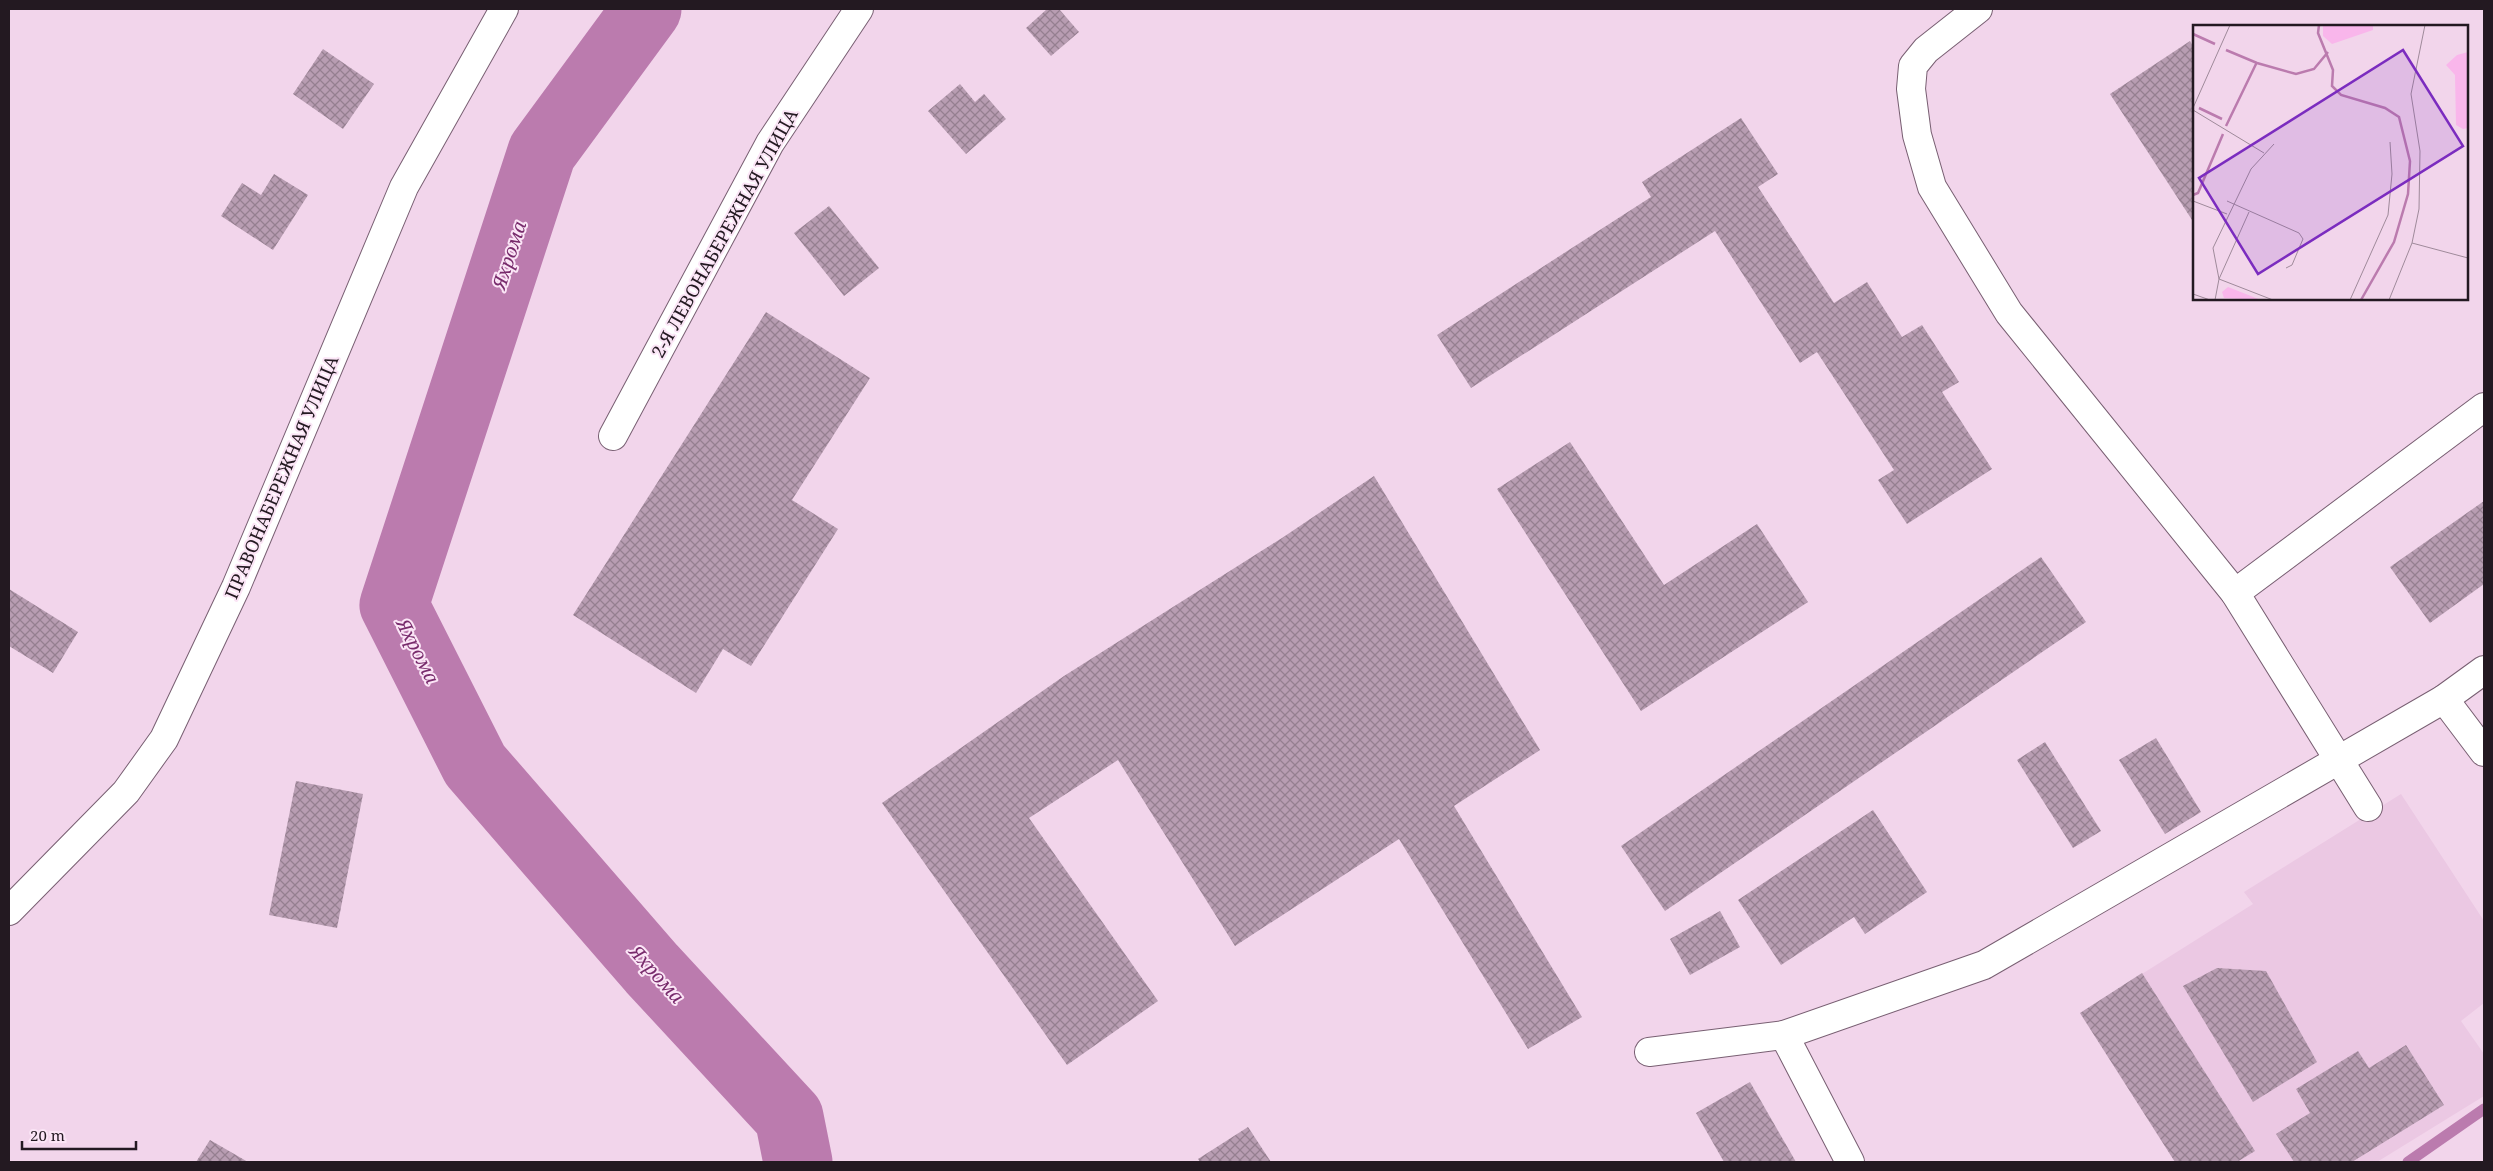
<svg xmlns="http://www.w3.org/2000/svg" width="2493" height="1171" font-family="'Noto Serif',serif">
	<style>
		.built { fill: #ebc8e3 }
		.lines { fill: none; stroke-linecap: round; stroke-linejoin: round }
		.stream { stroke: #bb7bae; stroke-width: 11 }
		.river { stroke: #bb7bae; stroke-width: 69 }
		.building { fill: url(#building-cross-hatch) }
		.minor-casing { stroke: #785f72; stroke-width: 30 }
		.minor { stroke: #fff; stroke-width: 28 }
		.labels { text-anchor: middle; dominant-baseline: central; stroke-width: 4; stroke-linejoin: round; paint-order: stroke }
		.street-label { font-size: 18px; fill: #231921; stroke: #fbe5f6 }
		.water-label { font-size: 19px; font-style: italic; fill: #782b6c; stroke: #fbe5f6 }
		.inset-river { fill: none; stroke: #bb7bae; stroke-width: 2.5 }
		.inset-road { fill: none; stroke: #9f8a9a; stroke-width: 1 }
		.view { fill: #7b2cbf; fill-opacity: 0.15; stroke: #7b2cbf; stroke-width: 2.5 }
		.inset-edge { fill: none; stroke: #231921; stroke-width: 2.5 }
	</style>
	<defs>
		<pattern id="building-cross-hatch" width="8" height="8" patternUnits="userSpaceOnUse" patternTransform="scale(1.25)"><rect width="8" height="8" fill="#b89db2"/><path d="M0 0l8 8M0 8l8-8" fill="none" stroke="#957f90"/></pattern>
	</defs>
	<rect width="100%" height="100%" fill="#f2d5eb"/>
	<polygon class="built" points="2401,794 2484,921 2484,1003 2461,1021 2484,1054 2484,1096 2377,1162 2175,1162 2080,1013 2253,904 2244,892"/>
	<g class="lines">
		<polyline class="stream" points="2408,1162 2484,1109"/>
		<polyline class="river" points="647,9 542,152 394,605 475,765 652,969 789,1117 798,1162"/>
	</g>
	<g class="building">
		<polygon points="1047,9 1059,9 1079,32 1051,56 1026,28"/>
		<polygon points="2190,41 2194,48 2194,223 2110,94"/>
		<polygon points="323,49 374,84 343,129 293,94"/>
		<polygon points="960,84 975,102 984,94 1006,119 966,154 928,111"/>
		<polygon points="1741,118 1778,174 1758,187 1834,303 1867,282 1902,337 1922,325 1959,382 1942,392 1992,469 1907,524 1878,480 1894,470 1817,352 1800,363 1715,231 1471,388 1437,335 1651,197 1642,182"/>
		<polygon points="274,174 308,195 273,250 221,216 242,183 261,195"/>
		<polygon points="829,206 879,268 844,296 794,233"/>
		<polygon points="766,312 870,378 792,500 838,529 751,666 723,649 696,693 573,615"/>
		<polygon points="1570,442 1664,585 1757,524 1808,602 1641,711 1497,489"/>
		<polygon points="1374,476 1540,750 1454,806 1582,1017 1528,1049 1399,839 1235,946 1118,760 1029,818 1158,1001 1067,1065 882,803 1064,676 1282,538"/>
		<polygon points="2484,501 2484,584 2430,623 2390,567"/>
		<polygon points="2041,557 2086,622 1665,911 1621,846"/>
		<polygon points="9,589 78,632 53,673 9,646"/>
		<polygon points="2156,738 2201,812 2165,834 2119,760"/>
		<polygon points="2045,742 2101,831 2073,848 2017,760"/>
		<polygon points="296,781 363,794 337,928 269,915"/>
		<polygon points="1873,810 1927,892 1865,934 1854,917 1781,965 1738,900"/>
		<polygon points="1720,911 1740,947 1690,975 1670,939"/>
		<polygon points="2217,968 2266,971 2317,1062 2253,1102 2183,986"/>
		<polygon points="2142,973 2255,1151 2237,1162 2175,1162 2080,1013"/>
		<polygon points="2406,1045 2444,1105 2352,1162 2294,1162 2276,1134 2310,1113 2296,1089 2358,1051 2369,1068"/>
		<polygon points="1750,1082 1796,1162 1724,1162 1696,1113"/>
		<polygon points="1248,1127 1271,1162 1200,1162 1198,1159"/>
		<polygon points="210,1140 248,1162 196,1162"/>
	</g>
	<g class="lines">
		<g class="minor-casing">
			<g id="minor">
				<polyline points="1978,9 1926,50 1913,66 1911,89 1917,135 1932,187 2009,313 2235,593 2368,807"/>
				<polyline points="613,436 770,143 859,9"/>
				<polyline points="2235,593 2484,407"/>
				<polyline points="2444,699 2484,752"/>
				<polyline points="9,911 126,792 164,739 236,587 404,187 504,9"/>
				<polyline points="1784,1035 1850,1162"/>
				<polyline points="1649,1052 1784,1035 1984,965 2444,699 2484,670"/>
			</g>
		</g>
		<use href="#minor" class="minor"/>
	</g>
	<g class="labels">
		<g class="street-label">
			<text transform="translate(724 233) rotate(-61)">2-Я ЛЕВОНАБЕРЕЖНАЯ УЛИЦА</text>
			<text transform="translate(281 477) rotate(-67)">ПРАВОНАБЕРЕЖНАЯ УЛИЦА</text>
		</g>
		<g class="water-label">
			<text transform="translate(509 255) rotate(-72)">Яхрома</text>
			<text transform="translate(418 651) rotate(63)">Яхрома</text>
			<text transform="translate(657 974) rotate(48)">Яхрома</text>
		</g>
	</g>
	<g transform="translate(2193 25)">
		<rect width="275" height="275" fill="#f2d5eb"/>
		<path d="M130,0H180V5L139,19L130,11ZM275,27V103L270,104L263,100L262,50L253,40L264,30ZM35,262L68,275L31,273L29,267Z" fill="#f9b6eb"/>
		<path class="inset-river" d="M126,0L125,8L140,45L139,61L148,70L192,83L206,92L217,136L215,169L201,217L168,275M0,9L22,19M33,25L64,38L103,49L121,44L135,27M6,83L29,94M33,101L63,39M0,170L5,168L30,109"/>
		<path class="inset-road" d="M0,83L37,0M0,85L71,128M0,176L34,189M34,176L106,208L110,214L107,221L99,240L93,243M219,218L275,233M26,254L20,223L58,144L81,119M26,254L80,275M0,269L17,275M22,275L26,254L56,187M157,275L195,190L199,149L197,117M196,275L219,218L226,184L227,126L218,69L232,0"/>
		<path class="view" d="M210,25L270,121L65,249L6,153Z"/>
		<rect width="275" height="275" class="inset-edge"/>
	</g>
	<rect width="2493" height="1171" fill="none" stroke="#231921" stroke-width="20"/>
	<path d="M22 1141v8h114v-8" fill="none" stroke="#231921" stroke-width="2.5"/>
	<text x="30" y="1141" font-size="15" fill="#231921" stroke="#fbe5f6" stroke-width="4" paint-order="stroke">20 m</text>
</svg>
